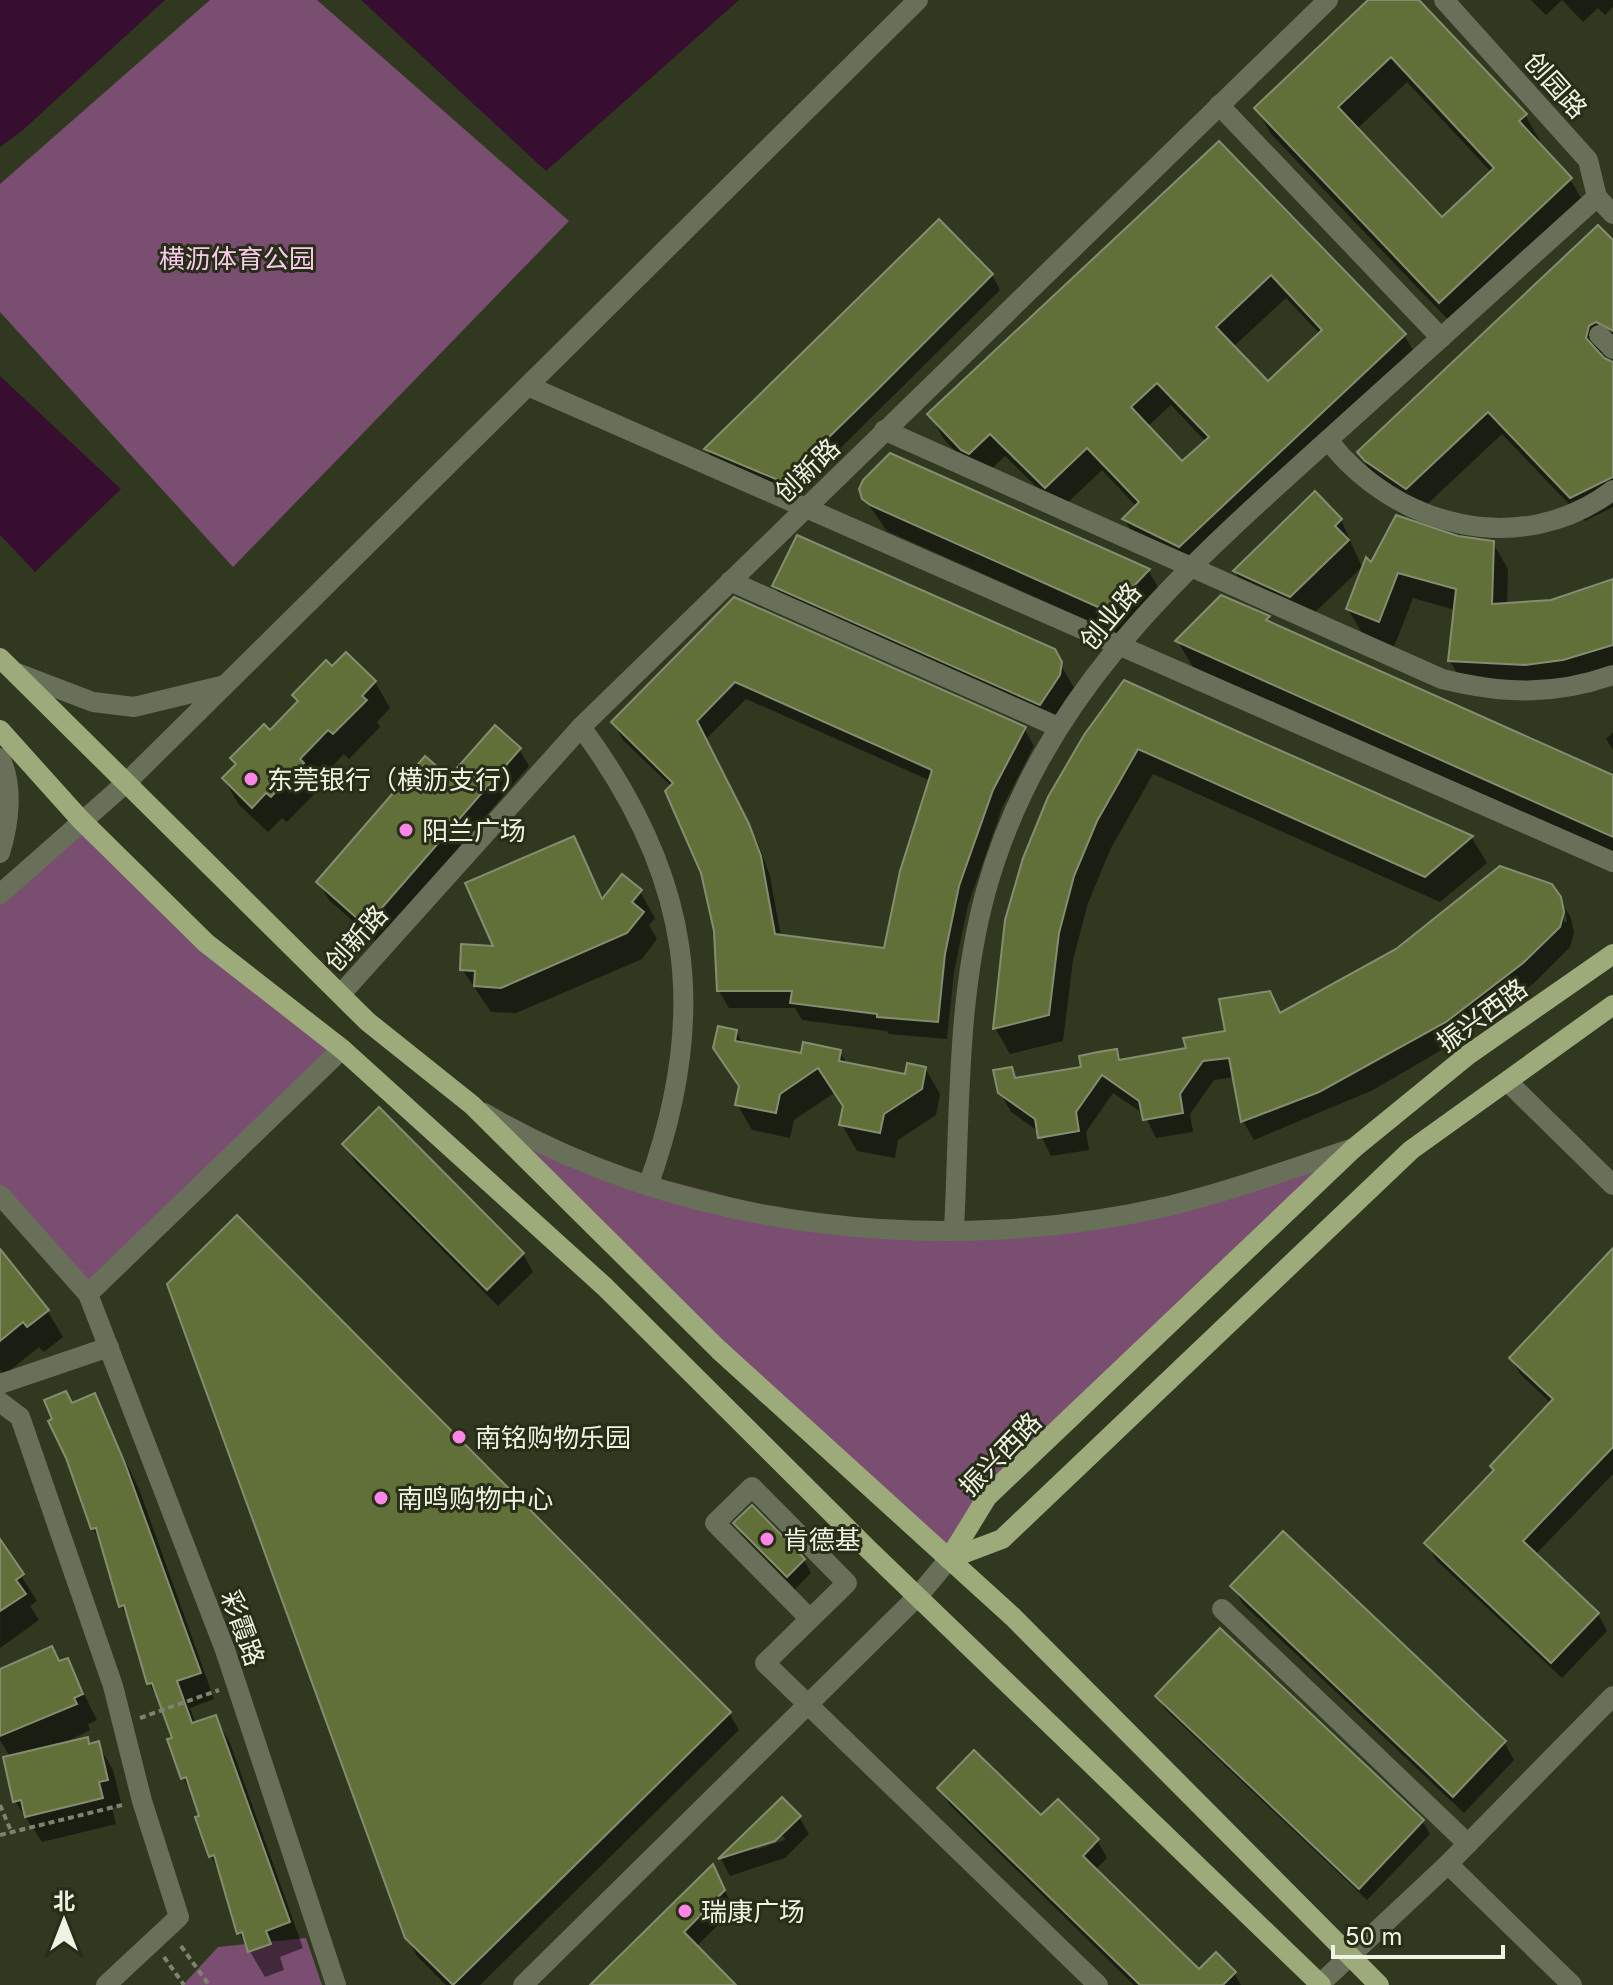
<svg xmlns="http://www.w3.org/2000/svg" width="1613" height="1985" font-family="Inter,'Noto Sans SC',sans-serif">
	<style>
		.green { fill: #7a4e70 }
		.water { fill: #370e30 }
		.shadow { fill: #0007; fill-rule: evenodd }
		.building { fill: #617039; stroke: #858d71; stroke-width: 2; fill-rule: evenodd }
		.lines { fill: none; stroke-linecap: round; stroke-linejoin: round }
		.path { stroke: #7d836f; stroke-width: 4; stroke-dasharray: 6 4; stroke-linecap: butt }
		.minor { stroke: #697059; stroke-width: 20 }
		.major { stroke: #9dab7b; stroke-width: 20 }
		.poi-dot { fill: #fb86e5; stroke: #272d16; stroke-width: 3 }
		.labels { text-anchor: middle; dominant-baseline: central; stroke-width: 6; stroke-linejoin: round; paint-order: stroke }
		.street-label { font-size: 26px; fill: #eff3e4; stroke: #272d16 }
		.park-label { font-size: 26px; fill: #f7caec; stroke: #272d16 }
		.poi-label { font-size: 26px; fill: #eff3e4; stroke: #272d16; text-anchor: start }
	</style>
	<rect width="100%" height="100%" fill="#313820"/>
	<g class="green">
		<polygon points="210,0 317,0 569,221 233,567 0,312 0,184"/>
		<polygon points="80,819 206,943 342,1049 88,1294 0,1195 0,894"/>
		<polygon points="472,1105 562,1153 821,1221 1063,1223 1354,1148 987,1497 945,1555"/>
		<polygon points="306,1938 322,1985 183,1985 218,1947"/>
	</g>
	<g class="water">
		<polygon points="0,0 165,0 23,130 0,147"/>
		<polygon points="361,0 739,0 546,171"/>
		<polygon points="0,376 121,489 35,572 0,535"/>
	</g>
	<g class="shadow">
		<path d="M1371,0H1416L1525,115L1540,141L1537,144L1570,179L1585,205L1455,327L1271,134L1256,108ZM1407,82L1492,173L1442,220L1357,129Z"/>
		<polygon points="1531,0 1613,0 1613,7 1605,15 1598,8 1583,22 1562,0 1546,15"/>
		<path d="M1219,144L1404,335L1418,359L1193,570L1138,542L1124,519L1137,507L1102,470L1060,510L1005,456L983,477L977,474L943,438L930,414ZM1286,298L1320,334L1268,384L1233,347ZM1171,405L1206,442L1182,464L1147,427Z"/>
		<polygon points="1613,243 1613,346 1599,355 1608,363 1613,362 1613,507 1585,521 1502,434 1420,511 1373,476 1359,453"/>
		<polygon points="992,275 1000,290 792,496 715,464 707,449"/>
		<polygon points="864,498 1148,570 1163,596 1125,637 887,531"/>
		<polygon points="1341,520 1362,567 1305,622 1250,597 1235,572"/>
		<polygon points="1457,538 1493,543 1508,569 1507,605 1552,602 1613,581 1613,674 1465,687 1450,661 1455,610 1413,598 1394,647 1363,635 1348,609 1371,565"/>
		<polygon points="775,586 1053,651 1074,688 1054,727 788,609"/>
		<polygon points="1222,597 1268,618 1273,626 1613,778 1613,855 1193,667 1178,642"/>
		<path d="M734,599L1024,728L1034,746L1002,808L968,905L954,972L947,1039L889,1034L887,1031L802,1020L795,1008H729L719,991L715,930L703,873L672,787L623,740L613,722ZM746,699L931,781L885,950L781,937L770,876L758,843L705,740Z"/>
		<polygon points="347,655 375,682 390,708 377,722 380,727 349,759 344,754 314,785 318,790 287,822 282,818 268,832 239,805 224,779 237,766 232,758 270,732"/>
		<polygon points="1124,682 1472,838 1487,863 1440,902 1153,774 1111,848 1088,903 1073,960 1063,1041 1010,1054 995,1028"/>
		<polygon points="1613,732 1613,750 1606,739"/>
		<polygon points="519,749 529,766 377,942 329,900 319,883 450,780"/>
		<polygon points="573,838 604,900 640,892 655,918 649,925 657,939 642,959 516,1013 491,1012 462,969 496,949"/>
		<polygon points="1500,868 1550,886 1559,898 1564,922 1567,922 1565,908 1571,918 1574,933 1570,947 1534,983 1457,1041 1373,1090 1254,1140 1243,1121 1235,1077 1214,1080 1190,1114 1193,1132 1156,1138 1144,1114 1113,1093 1086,1132 1089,1150 1051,1156 1039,1132 1011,1112 1000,1092 1011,1070 1017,1079 1083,1068 1116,1051 1122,1061 1188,1050 1281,1015 1397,950"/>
		<polygon points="736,1031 743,1044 802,1056 840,1052 847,1064 907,1076 925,1068 940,1094 936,1115 898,1140 895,1158 857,1151 842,1125 845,1109 834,1093 794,1120 790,1138 752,1130 737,1104 740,1089 716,1048"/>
		<polygon points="379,1110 523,1254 533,1272 498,1306 355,1162 345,1144"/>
		<polygon points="1613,1251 1613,1474 1535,1555 1598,1614 1607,1631 1562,1678 1436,1560 1427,1543 1495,1471 1552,1404 1521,1375 1511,1358"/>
		<polygon points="0,1252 48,1312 63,1337 44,1352 39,1347 4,1375 0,1370"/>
		<polygon points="94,1396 139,1489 214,1699 190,1708 196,1724 215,1717 230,1743 303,1948 280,1957 284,1970 265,1977 239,1933 226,1896 230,1894 211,1856 193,1796 183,1778 163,1708 149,1683 136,1646 140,1645 135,1630 121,1606 108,1569 107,1552 93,1529 68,1458 72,1405"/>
		<polygon points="736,1524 804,1560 811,1573 795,1589 743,1536"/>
		<polygon points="1,1544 37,1601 30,1606 39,1620 0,1648"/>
		<polygon points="1233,1587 1504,1742 1514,1760 1464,1813 1243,1604"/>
		<polygon points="1220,1631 1423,1822 1430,1834 1367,1900 1165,1709 1157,1697"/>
		<polygon points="67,1660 97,1720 88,1724 90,1730 60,1745 87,1739 90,1745 98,1744 113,1770 122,1806 112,1808 116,1824 42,1842 15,1801 10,1757 0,1740 0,1670"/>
		<polygon points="729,1713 739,1730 480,1985 446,1985 417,1956 407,1938"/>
		<polygon points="940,1788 1041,1818 1097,1840 1107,1858 1095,1870 1200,1972 1234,1973 1241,1985 1134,1985 950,1805"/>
		<path d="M782,1799L799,1817L809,1834L785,1858L730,1876L721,1859ZM784,1836L785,1840L755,1850L761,1843Z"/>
		<polygon points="722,1885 734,1909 696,1947 734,1985 593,1985"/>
	</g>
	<g class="building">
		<path d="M1368,0H1419L1527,114L1519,121L1572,178L1439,303L1254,108ZM1391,57L1494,168L1442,217L1338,107Z"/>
		<path d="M1219,141L1406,334L1179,547L1122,519L1139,502L1087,448L1045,488L990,434L969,454L961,450L927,414ZM1271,275L1322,330L1268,381L1216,327ZM1157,383L1209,437L1182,461L1131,407Z"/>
		<polygon points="939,219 993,274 873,394 783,482 704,449"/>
		<polygon points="1598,225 1613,240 1613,331 1596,322 1589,326 1586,338 1604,358 1613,362 1613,477 1570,498 1488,412 1406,489 1365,461 1357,452"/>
		<polygon points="890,453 1132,561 1150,569 1109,612 870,505 862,499 859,489 863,480"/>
		<polygon points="1315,491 1342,519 1335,526 1349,540 1290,597 1233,571"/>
		<polygon points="1396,515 1458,536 1494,541 1492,604 1551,600 1613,579 1613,645 1563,660 1525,665 1448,661 1456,589 1398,573 1379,622 1346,609 1366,557 1371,562"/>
		<polygon points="797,535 1055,649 1062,662 1060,675 1040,705 772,586"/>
		<polygon points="1221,595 1270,616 1266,620 1613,775 1613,837 1175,641"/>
		<path d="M734,597L1026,727L993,790L959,886L945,954L938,1022L877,1017V1014L790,1003L792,991H717L714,931L701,873L665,791L673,783L611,722ZM735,682L932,770L900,871L884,948L775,934L761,856L749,824L697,721Z"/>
		<polygon points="346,652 376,681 362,696 367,700 333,734 328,730 300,759 304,763 271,797 266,793 252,808 222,778 236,764 230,758 264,724 270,730 298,701 292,695 326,660 332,666"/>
		<polygon points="1124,680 1232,729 1473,836 1425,877 1138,749 1097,821 1074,876 1059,933 1049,1015 993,1029 1005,920 1023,858 1048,797 1084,735"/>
		<polygon points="495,725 521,748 366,926 316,882 425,756 449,777"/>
		<polygon points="574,836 602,899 622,874 642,890 632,902 644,912 627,933 501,988 474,986 475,971 460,970 461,944 493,946 465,883"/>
		<polygon points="1500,866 1552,884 1561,897 1564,912 1560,927 1523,963 1446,1022 1319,1092 1241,1122 1229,1058 1203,1061 1180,1094 1183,1113 1143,1120 1139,1101 1102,1075 1076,1112 1079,1131 1038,1138 1035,1119 998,1093 993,1070 1012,1067 1015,1078 1081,1067 1079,1056 1098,1052 1117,1049 1119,1060 1186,1048 1183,1038 1225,1031 1219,999 1270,991 1280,1013 1396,949"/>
		<polygon points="718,1026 737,1030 735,1041 801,1053 803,1042 841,1050 839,1061 905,1074 907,1063 926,1067 922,1089 884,1114 880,1133 839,1125 843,1106 818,1068 780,1094 776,1113 735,1105 739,1086 713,1048"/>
		<polygon points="379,1107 524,1253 487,1290 342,1144"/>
		<polygon points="237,1215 731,1712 453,1985 405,1938 167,1284"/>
		<polygon points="1613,1248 1613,1447 1523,1541 1599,1613 1551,1663 1424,1543 1494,1470 1490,1466 1553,1399 1509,1358"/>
		<polygon points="0,1249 49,1310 27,1327 23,1322 0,1341"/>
		<polygon points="66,1391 72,1403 95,1393 124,1461 201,1673 177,1681 192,1723 216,1715 290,1922 266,1931 271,1944 248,1952 242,1932 237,1934 214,1855 209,1857 195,1817 199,1816 186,1777 181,1779 167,1739 172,1738 152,1683 147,1684 124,1605 119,1607 96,1528 91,1529 66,1458 48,1421 52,1419 44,1400"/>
		<polygon points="752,1505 805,1559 787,1577 733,1523"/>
		<polygon points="1283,1531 1506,1741 1453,1797 1230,1586"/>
		<polygon points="0,1539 24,1574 16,1580 26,1594 0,1611"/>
		<polygon points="1220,1628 1424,1820 1359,1889 1155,1696"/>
		<polygon points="52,1646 59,1661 68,1658 83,1694 74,1698 77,1704 0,1736 0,1669"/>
		<polygon points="88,1737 89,1744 99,1741 108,1780 99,1782 103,1798 25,1817 21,1800 13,1802 3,1757"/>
		<polygon points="974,1750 1041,1815 1058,1799 1099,1839 1083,1856 1199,1969 1216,1952 1236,1972 1223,1985 1140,1985 937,1788"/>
		<polygon points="782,1797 801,1816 775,1841 718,1859"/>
		<polygon points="713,1864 725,1890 684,1932 736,1985 590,1985"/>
	</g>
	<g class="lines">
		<g class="path">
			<polyline points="140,1718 219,1690"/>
			<polyline points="0,1805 11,1831"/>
			<polyline points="0,1835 122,1805"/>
			<polyline points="181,1946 209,1985"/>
			<polyline points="164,1957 184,1985"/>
		</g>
		<g class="minor">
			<polyline points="1444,0 1588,160 1597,197 1613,214"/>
			<polyline points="1219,105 1441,338"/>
			<polyline points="1599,335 1613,349"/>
			<polyline points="528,386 1613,862"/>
			<path d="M884,430L1442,679C1503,694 1554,696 1613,675"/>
			<path d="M1328,440C1395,527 1521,560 1613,490"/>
			<polyline points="730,581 1058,727"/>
			<polyline points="17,673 93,702 134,707 221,686"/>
			<path d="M581,727C691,875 711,1012 648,1186"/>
			<path d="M0,758C14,786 9,824 0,853"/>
			<polyline points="0,894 127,782 918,0"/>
			<polyline points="341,994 581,727 1328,0"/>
			<polyline points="1508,1082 1613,1185"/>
			<path d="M484,1113C685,1230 944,1258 1169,1206C1231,1191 1293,1168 1354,1148"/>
			<polyline points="0,1195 88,1294 225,1650 336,1985"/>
			<path d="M954,1229C960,1118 956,999 986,891C1041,693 1184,570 1330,438C1419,358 1508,277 1597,197"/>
			<polyline points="88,1294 342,1049"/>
			<polyline points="0,1384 109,1347"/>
			<polyline points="0,1402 20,1417 113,1686 142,1801 179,1917 106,1985"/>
			<polyline points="1222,1609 1468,1844"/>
			<polyline points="810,1619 715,1523 752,1487 847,1583 765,1663 1098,1985"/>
			<polyline points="1448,1864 1572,1985"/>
			<polyline points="1320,1984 1448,1864 1613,1696"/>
			<polyline points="523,1985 919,1595 949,1559"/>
		</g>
		<g class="major">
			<polyline points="0,658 368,1022 472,1105 719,1350 1013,1617 1379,1985"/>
			<polyline points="0,730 80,819 206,943 342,1049 605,1287 868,1549 1321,1985"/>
			<polyline points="949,1559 987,1497 1354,1148 1468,1055 1613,954"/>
			<polyline points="949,1559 1002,1539 1411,1150 1613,1005"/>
		</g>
	</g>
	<g class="poi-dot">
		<circle cx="251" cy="779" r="8"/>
		<circle cx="406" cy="830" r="8"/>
		<circle cx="459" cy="1437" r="8"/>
		<circle cx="381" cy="1498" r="8"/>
		<circle cx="767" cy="1539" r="8"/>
		<circle cx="685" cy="1911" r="8"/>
	</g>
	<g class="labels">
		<g class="street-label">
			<text transform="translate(1556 85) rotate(48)">创园路</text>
			<text transform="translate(807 470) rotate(-44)">创新路</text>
			<text transform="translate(1110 616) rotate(-50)">创业路</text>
			<text transform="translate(356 938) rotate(-48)">创新路</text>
			<text transform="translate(1482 1015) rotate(-36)">振兴西路</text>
			<text transform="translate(1000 1454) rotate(-46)">振兴西路</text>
			<text transform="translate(243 1628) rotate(70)">彩霞路</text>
		</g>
		<g class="park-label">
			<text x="237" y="258">横沥体育公园</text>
		</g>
		<g class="poi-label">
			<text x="267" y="779">东莞银行（横沥支行）</text>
			<text x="422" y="830">阳兰广场</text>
			<text x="475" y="1437">南铭购物乐园</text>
			<text x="397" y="1498">南鸣购物中心</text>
			<text x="783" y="1539">肯德基</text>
			<text x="701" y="1911">瑞康广场</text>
		</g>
	</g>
	<g transform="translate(64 1921)" stroke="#272d16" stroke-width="6" paint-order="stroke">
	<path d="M0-6L14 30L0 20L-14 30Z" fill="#eff3e4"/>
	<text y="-12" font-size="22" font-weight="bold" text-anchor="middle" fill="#eff3e4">北</text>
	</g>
	<path d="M1333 1945v12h170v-12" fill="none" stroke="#eff3e4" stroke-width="4"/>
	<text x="1345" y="1945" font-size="24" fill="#eff3e4" stroke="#272d16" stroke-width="6" paint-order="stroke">50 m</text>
</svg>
